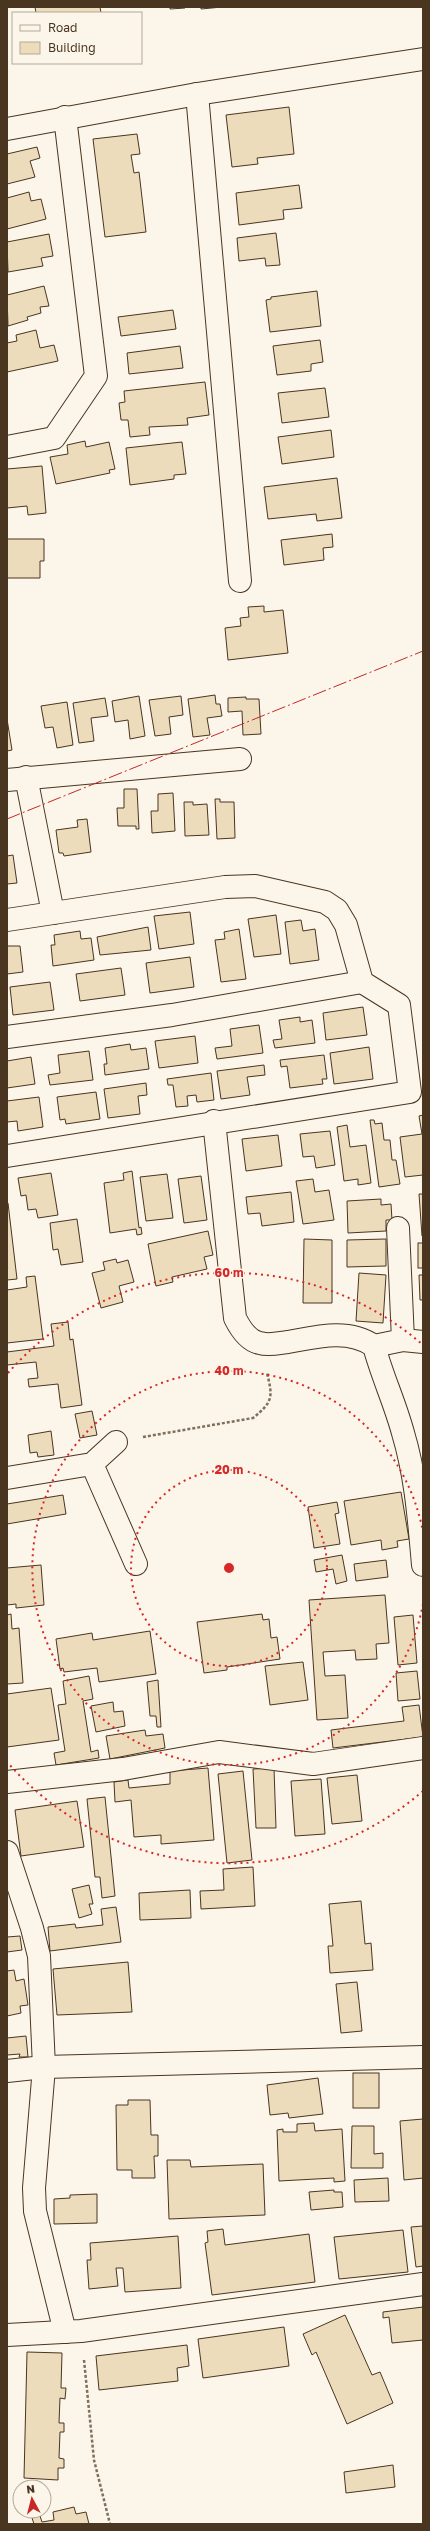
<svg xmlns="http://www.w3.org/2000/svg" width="430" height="2531" font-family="'Golos Text',sans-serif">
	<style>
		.building { fill: #ecdcbc; stroke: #4a3520 }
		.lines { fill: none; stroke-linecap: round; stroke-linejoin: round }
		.minor-casing { stroke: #4a3520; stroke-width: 24 }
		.path { stroke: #7f6f5c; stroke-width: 2.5; stroke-dasharray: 3 2; stroke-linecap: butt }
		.minor { stroke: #fbf6e9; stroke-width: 22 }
		.power { stroke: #c62828; stroke-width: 1; stroke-dasharray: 14 3 2 3; stroke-linecap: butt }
		.ring { fill: none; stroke: #d62828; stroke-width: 2; stroke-dasharray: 2 4 }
		.centre { fill: #d62828; stroke: #fbf6e9; stroke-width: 2 }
		.ring-label { font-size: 12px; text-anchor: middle; font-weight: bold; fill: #d62828; stroke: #fbf6e9; stroke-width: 3; stroke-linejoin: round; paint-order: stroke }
	</style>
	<rect width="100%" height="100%" fill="#fbf6e9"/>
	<g class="building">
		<polygon points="35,7 100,7 101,13 36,13"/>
		<polygon points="170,7 185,7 185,8 170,9"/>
		<polygon points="201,7 222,7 201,9"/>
		<polygon points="289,107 294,154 257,158 258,164 232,167 226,115"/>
		<polygon points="137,134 140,154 131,155 134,173 139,172 146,232 105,237 93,139"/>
		<polygon points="37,147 40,158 30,161 35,177 7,184 7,154"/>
		<polygon points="299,185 302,208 283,210 284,219 239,225 236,193"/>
		<polygon points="29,192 31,201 41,199 46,219 7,229 7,198"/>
		<polygon points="276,233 280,265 266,266 265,258 239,261 237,238"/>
		<polygon points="49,234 53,256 41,258 43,266 8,272 7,242"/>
		<polygon points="44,286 49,306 40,307 41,313 27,317 28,320 8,326 7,295"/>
		<polygon points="317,291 321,326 270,332 266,300 271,299 271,297"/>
		<polygon points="173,310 176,329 121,336 118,317"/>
		<polygon points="36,330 40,348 54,345 58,361 7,372 7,343 17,341 16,335"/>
		<polygon points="320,340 323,362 311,364 311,371 277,375 273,346"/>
		<polygon points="180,346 183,368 129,374 127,353"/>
		<polygon points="205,382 209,415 187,418 188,425 149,427 150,435 130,437 128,420 121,420 119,403 125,402 124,391"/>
		<polygon points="325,388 329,417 282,423 278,393"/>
		<polygon points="331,430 334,457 282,464 278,437"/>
		<polygon points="85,441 86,447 109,442 115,469 109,470 110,473 56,484 50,457 68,454 67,445"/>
		<polygon points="182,442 186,474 174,475 174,479 130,485 126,448"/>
		<polygon points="42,466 46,513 28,515 27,506 7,508 7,469"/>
		<polygon points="337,478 342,518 317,521 316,514 268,519 264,487"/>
		<polygon points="332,534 333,547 323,548 324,560 284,565 281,540"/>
		<polygon points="7,539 44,539 44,561 40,561 40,578 7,578"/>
		<polygon points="264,606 264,612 283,610 288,653 228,660 225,628 241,626 240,618 249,617 248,607"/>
		<polygon points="215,695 216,704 220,704 222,716 207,718 210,735 193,737 188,699"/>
		<polygon points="139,696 145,736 130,739 128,720 115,722 112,701"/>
		<polygon points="181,696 183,715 169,717 171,734 155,736 149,700"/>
		<polygon points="246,697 246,699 259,699 261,734 243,735 242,711 228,712 228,698"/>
		<polygon points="105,698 108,716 91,718 94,741 79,743 73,703"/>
		<polygon points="67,702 73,745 57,748 53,727 45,728 41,706"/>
		<polygon points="7,719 12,750 7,751"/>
		<polygon points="124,789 137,789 139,829 136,829 136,826 118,826 117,808 124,808"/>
		<polygon points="173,793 175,831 152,833 151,811 158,811 158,794"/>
		<polygon points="215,799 220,799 220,802 234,802 235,838 217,839"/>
		<polygon points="184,802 193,802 193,805 207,804 209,835 185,836"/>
		<polygon points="87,819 91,852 64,856 63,853 59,853 56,830 78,827 77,820"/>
		<polygon points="13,855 17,883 7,884 7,856"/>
		<polygon points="190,912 194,944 159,949 154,916"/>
		<polygon points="276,915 281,954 254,957 248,919"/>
		<polygon points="301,920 303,931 315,929 319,960 290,964 285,922"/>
		<polygon points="148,927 151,950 100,955 97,937"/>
		<polygon points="239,929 246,979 221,982 215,940 225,939 224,932"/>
		<polygon points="80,931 81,939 91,938 94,960 53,966 51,945 55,945 54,935"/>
		<polygon points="7,946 20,946 23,972 7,974"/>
		<polygon points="190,957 194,987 150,993 146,963"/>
		<polygon points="121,968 125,995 80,1001 76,974"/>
		<polygon points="50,982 54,1010 13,1015 10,987"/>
		<polygon points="363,1007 367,1035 326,1040 323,1013"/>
		<polygon points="300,1017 300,1022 312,1020 315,1043 275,1048 273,1040 282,1039 279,1020"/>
		<polygon points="259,1025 263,1053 217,1059 215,1048 232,1046 230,1029"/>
		<polygon points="195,1036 198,1063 159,1068 155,1041"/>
		<polygon points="130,1044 131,1050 146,1048 149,1069 105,1075 104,1064 107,1064 105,1048"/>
		<polygon points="369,1047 373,1079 334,1084 330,1053"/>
		<polygon points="89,1051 93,1080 50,1085 48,1075 60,1073 58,1055"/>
		<polygon points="324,1055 327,1079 322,1079 323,1084 290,1088 287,1066 281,1067 280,1060"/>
		<polygon points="31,1057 35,1084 7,1088 7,1061"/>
		<polygon points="264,1065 265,1075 247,1077 250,1095 221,1099 217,1071"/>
		<polygon points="211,1073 214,1100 197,1102 196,1095 187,1096 188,1106 176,1107 173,1085 168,1085 167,1079"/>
		<polygon points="146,1083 147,1095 138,1096 140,1114 108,1118 104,1089"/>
		<polygon points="96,1092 100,1119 66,1124 65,1119 60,1120 57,1097"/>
		<polygon points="39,1097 43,1127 18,1131 17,1121 7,1122 7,1101"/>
		<polygon points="423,1115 423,1175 405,1177 400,1137 422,1134 419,1116"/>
		<polygon points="370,1120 374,1120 375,1124 382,1123 384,1140 390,1140 392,1160 396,1160 400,1184 379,1187"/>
		<polygon points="347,1125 350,1147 366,1145 371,1183 358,1185 358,1179 344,1181 337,1127"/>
		<polygon points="330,1131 335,1165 316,1168 314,1156 303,1157 300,1134"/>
		<polygon points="278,1135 282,1166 246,1171 242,1139"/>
		<polygon points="132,1171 139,1228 141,1227 142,1234 137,1235 136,1229 110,1233 104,1183 124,1180 123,1173"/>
		<polygon points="51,1173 58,1215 38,1218 36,1209 28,1210 26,1195 21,1196 18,1178"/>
		<polygon points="167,1174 173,1218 146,1221 140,1177"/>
		<polygon points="201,1176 207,1220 184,1223 178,1179"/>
		<polygon points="313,1179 315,1192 329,1190 334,1220 303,1224 296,1181"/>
		<polygon points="291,1192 294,1222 262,1226 260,1213 248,1214 246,1197"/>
		<polygon points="419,1194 423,1194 423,1236 422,1236"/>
		<polygon points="381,1199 381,1205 391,1204 392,1220 386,1220 386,1231 348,1233 347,1201"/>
		<polygon points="8,1203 17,1279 7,1280 7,1203"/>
		<polygon points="77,1219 83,1262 61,1265 58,1249 53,1250 50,1223"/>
		<polygon points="208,1231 213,1255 204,1257 207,1269 172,1277 173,1282 156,1286 148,1244"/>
		<polygon points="304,1239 332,1240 332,1303 303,1303"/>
		<polygon points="386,1239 386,1266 347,1267 347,1240"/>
		<rect x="418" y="1243" width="5" height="25"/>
		<polygon points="116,1259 117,1263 128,1260 134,1282 119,1286 123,1302 101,1308 92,1273 105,1270 103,1262"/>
		<polygon points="359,1273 386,1275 383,1323 356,1321"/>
		<polygon points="419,1275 423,1275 423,1300 420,1300"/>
		<polygon points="35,1276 43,1339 7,1343 7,1290 27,1287 26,1277"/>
		<polygon points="68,1322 70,1340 73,1339 82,1405 61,1408 58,1384 29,1387 28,1379 38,1378 36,1362 7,1365 7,1352 54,1346 51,1324"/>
		<polygon points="92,1411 97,1435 80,1438 75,1414"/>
		<polygon points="51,1431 54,1455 38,1457 37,1452 30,1453 28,1435"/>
		<polygon points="401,1492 409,1539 397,1541 398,1547 382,1550 381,1540 351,1545 344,1501"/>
		<polygon points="63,1495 66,1514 7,1524 7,1504"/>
		<polygon points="337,1502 339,1513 335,1514 340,1544 314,1548 308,1507"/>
		<polygon points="342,1555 347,1581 336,1584 333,1569 316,1572 314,1560"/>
		<polygon points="386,1560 388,1577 356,1581 354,1564"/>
		<polygon points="41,1565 44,1605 16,1608 16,1604 7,1605 7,1568"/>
		<polygon points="385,1595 389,1643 376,1644 377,1659 356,1660 355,1650 323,1652 325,1676 345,1675 348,1718 317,1720 309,1600"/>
		<polygon points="11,1614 12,1629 19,1628 23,1683 7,1684 7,1615"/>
		<polygon points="262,1614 263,1620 269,1619 271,1638 277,1637 280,1659 227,1667 227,1670 204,1673 197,1622"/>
		<polygon points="413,1615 417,1663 398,1665 394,1617"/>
		<polygon points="150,1631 156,1674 99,1682 97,1668 64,1672 63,1668 60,1669 56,1639 92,1633 93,1640"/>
		<polygon points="303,1662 308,1700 270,1705 265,1666"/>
		<polygon points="417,1671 420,1699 398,1701 396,1673"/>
		<polygon points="89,1676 93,1699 83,1701 91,1752 98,1750 99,1758 56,1765 54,1753 65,1751 58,1705 66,1704 63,1681"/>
		<polygon points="158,1680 161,1727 157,1727 156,1716 150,1716 147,1682"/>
		<polygon points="51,1688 59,1740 7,1747 7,1694"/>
		<polygon points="113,1702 114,1712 123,1711 125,1726 96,1732 91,1706"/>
		<polygon points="419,1705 423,1737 333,1748 331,1730 404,1721 402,1707"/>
		<polygon points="145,1730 146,1736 163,1734 165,1748 110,1759 106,1736"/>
		<polygon points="208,1768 214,1840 161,1844 161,1835 134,1837 131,1800 115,1802 114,1782 128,1780 129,1788 170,1784 170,1771"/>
		<polygon points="274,1768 276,1828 256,1828 253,1769"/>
		<polygon points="243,1771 252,1860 227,1863 218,1774"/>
		<polygon points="357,1775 362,1821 332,1824 327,1778"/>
		<polygon points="321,1779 325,1834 295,1836 291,1781"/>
		<polygon points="105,1797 115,1896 102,1898 100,1877 95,1877 87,1799"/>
		<polygon points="77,1801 84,1847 21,1856 15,1810"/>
		<polygon points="253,1867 255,1906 201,1909 200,1891 224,1890 223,1869"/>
		<polygon points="89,1885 93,1904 89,1904 92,1914 79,1918 72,1889"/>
		<polygon points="190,1890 191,1918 140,1920 139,1893"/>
		<polygon points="361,1901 365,1944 371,1943 373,1970 330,1973 328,1946 333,1946 329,1904"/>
		<polygon points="116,1907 121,1942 50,1951 48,1927 75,1924 76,1928 103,1925 101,1909"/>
		<polygon points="20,1936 22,1950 7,1952 7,1937"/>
		<polygon points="128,1962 132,2012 57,2015 53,1969"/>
		<polygon points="14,1970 16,1981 24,1979 28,2005 20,2006 21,2013 7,2016 7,1971"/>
		<polygon points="357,1982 362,2031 341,2033 336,1984"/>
		<polygon points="26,2036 28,2057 19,2057 20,2054 7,2055 7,2038"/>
		<rect x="353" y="2073" width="26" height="35"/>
		<polygon points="318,2078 323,2114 289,2118 288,2113 270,2115 267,2085"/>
		<polygon points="128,2100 150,2100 151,2135 158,2135 158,2156 154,2156 155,2178 132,2178 132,2170 117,2170 116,2105 128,2105"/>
		<polygon points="423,2119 423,2178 404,2180 400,2121"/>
		<polygon points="314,2123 315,2131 342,2129 345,2181 334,2182 334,2178 279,2181 277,2130 283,2129 283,2132 297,2132 297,2124"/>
		<polygon points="352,2126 374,2126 374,2154 383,2153 383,2168 351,2168"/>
		<polygon points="167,2160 190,2160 191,2167 263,2164 265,2215 169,2219"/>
		<polygon points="388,2178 389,2201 355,2202 354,2180"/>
		<polygon points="334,2190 334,2192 342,2192 343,2207 311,2210 309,2192"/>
		<polygon points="97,2194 97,2223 54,2224 54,2199 70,2198 70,2195"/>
		<polygon points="423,2226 423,2266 416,2267 411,2227"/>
		<polygon points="223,2229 225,2245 309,2234 315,2282 212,2295 205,2243 208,2242 207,2231"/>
		<polygon points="403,2230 408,2272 339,2279 334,2237"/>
		<polygon points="178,2236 181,2288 125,2292 123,2268 116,2268 118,2286 89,2289 87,2260 91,2260 90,2243"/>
		<polygon points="423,2307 423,2340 392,2343 389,2317 383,2318 383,2312"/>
		<polygon points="345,2315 372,2375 380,2372 393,2403 347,2424 316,2352 312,2355 303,2334"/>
		<polygon points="284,2327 289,2366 203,2378 198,2339"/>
		<polygon points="187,2345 189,2366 177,2368 178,2381 99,2390 96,2356"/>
		<polygon points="27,2352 62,2353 61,2388 66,2388 65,2399 60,2398 59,2423 64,2423 64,2432 60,2432 59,2458 64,2459 64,2468 58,2468 58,2480 24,2478"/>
		<polygon points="393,2465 395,2487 346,2493 344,2472"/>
		<polygon points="74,2507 76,2514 86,2512 89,2524 34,2524 32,2518 40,2516 42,2522 54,2520 53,2512"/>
	</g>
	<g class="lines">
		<g class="minor-casing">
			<g id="minor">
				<polyline points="197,94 240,581"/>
				<polyline points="7,129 197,94 423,59"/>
				<polyline points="7,447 54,438 96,376 65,117"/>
				<polyline points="26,777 53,913"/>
				<polyline points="7,780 240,759"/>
				<polyline points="7,920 225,887 255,886 325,902 337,910 346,925 362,982 399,1005 410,1092 7,1156"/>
				<polyline points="7,1037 172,1015 362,982"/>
				<path d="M214,1121L235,1318C240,1328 248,1341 260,1343C269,1346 279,1343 288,1342C316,1337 348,1328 374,1346C382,1376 395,1403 403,1433C416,1476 419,1520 423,1565"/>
				<polyline points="403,1340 423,1342"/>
				<polyline points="374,1346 403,1340 398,1228"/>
				<polyline points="92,1464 136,1564"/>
				<polyline points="7,1478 92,1464 116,1442"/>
				<polyline points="7,1782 123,1769 219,1752 313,1764 423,1748"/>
				<polyline points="7,1852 32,1928 39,1956 44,2067 34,2188 35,2211 65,2332"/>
				<polyline points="7,2071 44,2067 423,2057"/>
				<polyline points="7,2335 81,2331 423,2284"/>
			</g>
		</g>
		<g class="path">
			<path d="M143,1437L253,1418C273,1402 273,1397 267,1373"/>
			<polyline points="84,2360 94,2460 110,2524"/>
		</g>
		<use href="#minor" class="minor"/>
		<polyline class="power" points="7,819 423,651"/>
	</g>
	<g class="ring">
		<circle cx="229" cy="1568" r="98"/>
		<path d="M423 1604A197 197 0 1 1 423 1532"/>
		<path d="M423 1791A295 295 0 0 1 8 1763M8 1373A295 295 0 0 1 423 1345"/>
	</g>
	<circle cx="229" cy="1568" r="6" class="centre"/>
	<g class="ring-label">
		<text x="229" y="1277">60 m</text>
		<text x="229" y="1375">40 m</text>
		<text x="229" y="1474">20 m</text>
	</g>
	<rect width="430" height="2531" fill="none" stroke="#4a3520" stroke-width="16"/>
	<rect x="12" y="12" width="130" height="52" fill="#fbf6e9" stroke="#b4a999"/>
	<rect x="20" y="25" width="20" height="6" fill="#fbf6e9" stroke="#b4a999"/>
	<text x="48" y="32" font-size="12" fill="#4a3520">Road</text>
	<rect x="20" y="42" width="20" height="12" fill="#ecdcbc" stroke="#b4a999"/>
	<text x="48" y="52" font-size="12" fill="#4a3520">Building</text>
	<g transform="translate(32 2499) rotate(353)"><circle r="19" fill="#fbf6e9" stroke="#b4a999"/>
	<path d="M0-3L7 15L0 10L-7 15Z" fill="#c62828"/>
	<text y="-6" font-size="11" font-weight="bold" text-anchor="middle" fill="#4a3520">N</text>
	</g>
</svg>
